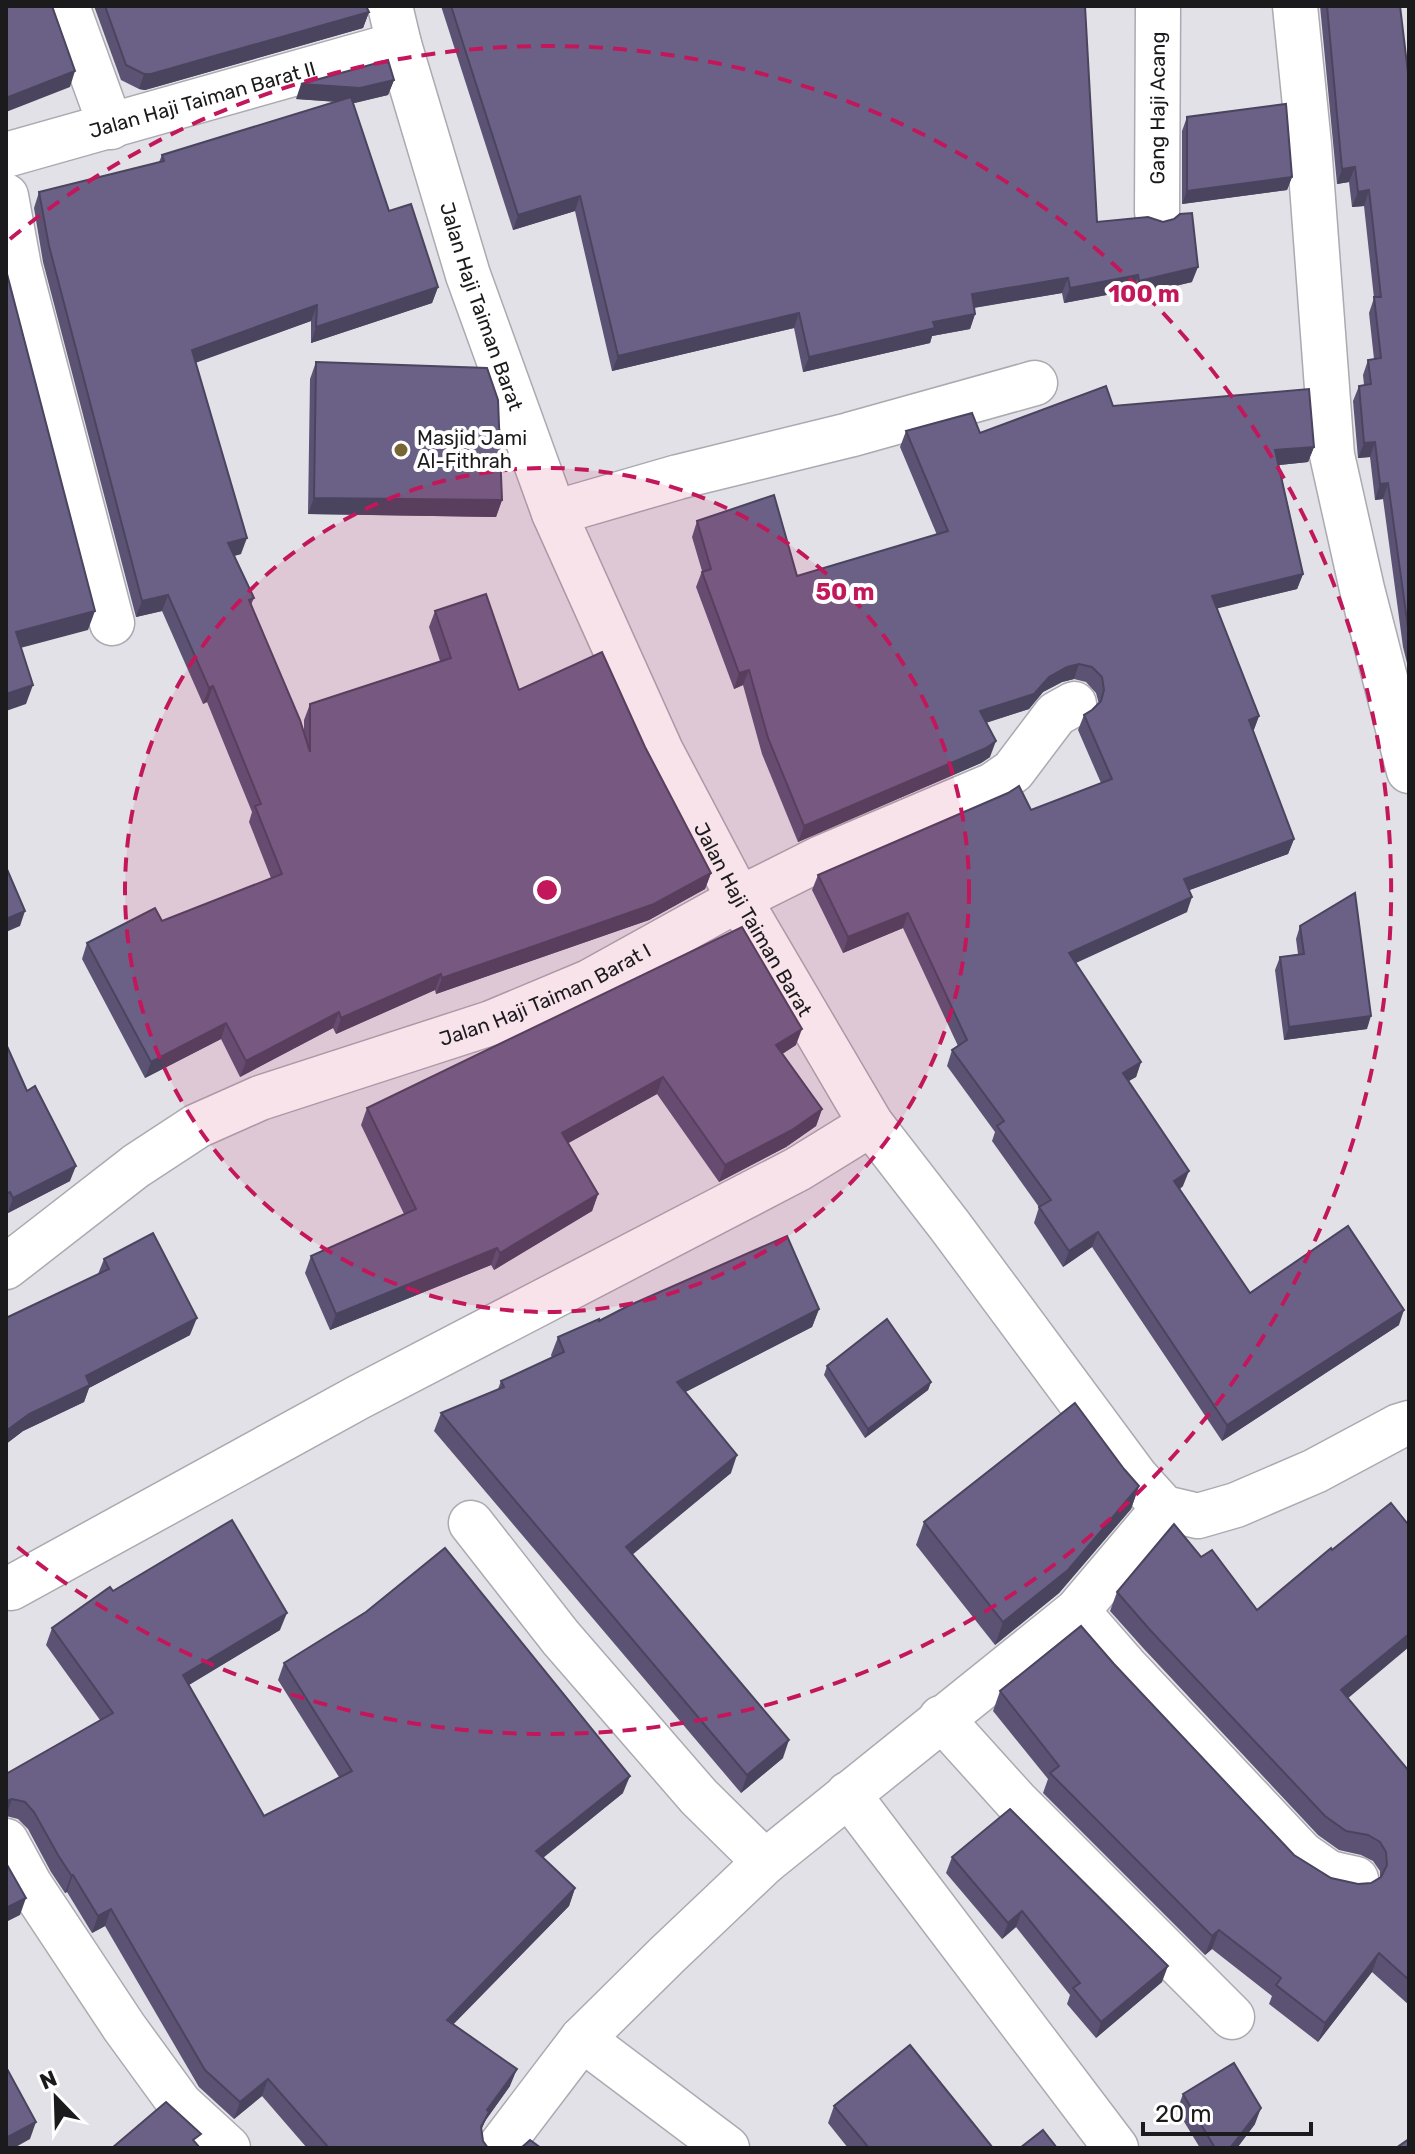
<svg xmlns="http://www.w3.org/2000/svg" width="1415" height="2154" font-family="Rubik,sans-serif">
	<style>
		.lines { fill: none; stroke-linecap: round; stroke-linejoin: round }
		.street-casing { stroke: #abaab0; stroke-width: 47 }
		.street { stroke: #fff; stroke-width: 44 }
		.wall { fill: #5c5374 }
		.shaded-wall { fill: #4b445e }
		.building { fill: #6b6187; stroke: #4b445e; stroke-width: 2 }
		.ring { fill: none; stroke: #c2185b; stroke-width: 4; stroke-dasharray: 14 10 }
		.poi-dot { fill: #776634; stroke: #fff; stroke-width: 3 }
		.labels { text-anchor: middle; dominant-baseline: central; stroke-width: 8; stroke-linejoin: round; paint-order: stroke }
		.street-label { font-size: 20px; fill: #1b1b1d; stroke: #fff }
		.poi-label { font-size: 20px; fill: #1b1b1d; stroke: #fff; text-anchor: start }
		.centre { fill: #c2185b; stroke: #fff; stroke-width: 4 }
		.ring-label { font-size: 24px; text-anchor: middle; font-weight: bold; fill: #c2185b; stroke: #fff; stroke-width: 8; stroke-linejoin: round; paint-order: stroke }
	</style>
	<rect width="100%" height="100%" fill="#e2e1e7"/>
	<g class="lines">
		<g class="street-casing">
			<g id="street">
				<polyline points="67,6 111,127"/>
				<path id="s1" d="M390,6L399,44L468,275L554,513L661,751L739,899L871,1124L950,1226L1136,1477L1164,1508L1198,1516L1236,1505L1315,1471L1399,1426L1409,1423"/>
				<polyline points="1295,6 1309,145 1332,455 1362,589 1409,771"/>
				<path id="s2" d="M6,155L399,44"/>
				<polyline points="6,196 19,267 112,623"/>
				<path id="s3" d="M1157,212L1158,6"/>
				<polyline points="554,513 678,477 849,435 1035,383"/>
				<path id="s4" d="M6,1267L136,1166L197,1126L260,1098L491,1023L589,982L739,899L821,858L993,785L1013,771L1056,714L1074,704"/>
				<polyline points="471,1523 561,1638 699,1797 765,1862"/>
				<polyline points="11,1588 359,1397 798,1169 871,1124"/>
				<polyline points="1077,1611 1125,1666 1302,1854 1329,1873 1356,1879"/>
				<polyline points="941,1718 1016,1801 1232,2017"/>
				<polyline points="848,1794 1116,2148"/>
				<polyline points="6,1841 30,1885 124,2027 180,2104 228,2148"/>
				<polyline points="582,2039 727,2148"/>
				<polyline points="499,2148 582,2039 668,1954 765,1862 1077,1611 1164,1508"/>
			</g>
		</g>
		<use href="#street" class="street"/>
	</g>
	<g class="wall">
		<polygon points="94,6 366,6 369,12 363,28 145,90 139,89 121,80"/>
		<polygon points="441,6 1085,6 1097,222 1192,282 1133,296 1133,290 1064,303 1062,293 974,308 975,314 970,329 932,336 930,343 803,372 794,328 612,371 575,211 513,230"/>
		<polygon points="1320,6 1400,6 1409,81 1409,671 1403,647 1383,499 1375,500 1370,457 1358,458 1353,401 1359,386 1364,385 1363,375 1368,360 1374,359 1369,313 1374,298 1364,206 1352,207 1349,182 1337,184"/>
		<polygon points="394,80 388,95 353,103 389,211 438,287 432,303 311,343 311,321 196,362 241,554 234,556 254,598 251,605 304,734 304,720 310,704 440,661 429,627 435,611 519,690 645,747 711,873 705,889 649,920 436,994 435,990 336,1034 333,1028 240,1077 221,1039 145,1078 82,959 87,943 162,921 271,878 249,822 252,812 207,702 203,704 162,611 136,617 43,262 34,208 39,192 159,162 162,155 337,102 296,99"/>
		<polygon points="1187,117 1292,177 1287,190 1182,204 1182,131"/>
		<polygon points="316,362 502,500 496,517 308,514 310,379"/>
		<polygon points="1113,406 1314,447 1308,462 1279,465 1303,574 1297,589 1217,608 1259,716 1253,732 1294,839 1288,854 1189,890 1187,912 1076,963 1141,1062 1136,1077 1128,1081 1183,1186 1180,1189 1250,1293 1399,1325 1222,1441 1092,1247 1063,1267 1034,1223 1039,1207 992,1141 995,1132 947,1066 952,1050 958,1046 903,928 843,953 812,890 818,875 1031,810 1101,783 1078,730 1084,715 1092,710 1099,704 1096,693 1086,682 1074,679 1062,682 1043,692 1029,709 986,723 990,757 981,763 798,842 762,754 743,685 734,689 696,587 702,571 692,537 697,521 797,576 937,535 900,447 906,431 980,433"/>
		<polygon points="1300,926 1367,1029 1284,1040 1275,970 1280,957 1298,954 1296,939"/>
		<polygon points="6,1044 27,1091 70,1181 8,1213 6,1210"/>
		<polygon points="796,1045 782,1054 822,1109 816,1126 786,1147 719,1182 657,1094 568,1143 598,1194 592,1211 494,1270 491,1265 330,1330 305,1273 311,1256 404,1214 361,1125 367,1108"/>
		<polygon points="104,1259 190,1335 89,1388 84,1402 23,1431 6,1444 6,1318 98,1274"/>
		<polygon points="819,1309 812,1327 685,1392 731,1473 632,1554 783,1758 741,1793 434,1431 441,1413 498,1389 501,1381 552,1358 551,1355 558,1337 599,1321"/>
		<polygon points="827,1366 931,1382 928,1390 865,1438 824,1375"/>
		<polygon points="1124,1469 1139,1486 1131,1509 1059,1593 995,1645 916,1545 924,1522"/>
		<polygon points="1201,1557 1348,1698 1409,1771 1409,2005 1372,1972 1318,2042 1269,2004 1272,1996 1212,1949 1205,1955 1043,1793 1048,1779 993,1711 1000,1691 1114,1664 1294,1855 1331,1878 1358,1884 1371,1883 1380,1878 1380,1871 1373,1861 1361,1855 1339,1850 1318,1835 1144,1649 1110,1611 1117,1592"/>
		<polygon points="113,1591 280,1630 189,1685 264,1816 339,1777 278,1680 284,1663 623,1793 543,1858 575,1888 569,1906 453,2024 510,2086 485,2121 481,2131 483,2141 488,2148 307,2148 262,2096 234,2119 199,2087 105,1926 92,1933 67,1892 65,1893 51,1872 28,1829 18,1819 6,1816 6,1774 100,1720 46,1645 52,1628"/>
		<polygon points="952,1857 1162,1982 1096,2038 1067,2004 1070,1995 1016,1927 1002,1939 946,1873"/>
		<polygon points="1183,2094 1255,2124 1237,2148 1200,2148 1177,2110"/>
		<polygon points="834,2106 993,2148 848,2148 828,2123"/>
	</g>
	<g class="shaded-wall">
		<polygon points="369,12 363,28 145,90 139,89 144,74"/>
		<polygon points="75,71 70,87 6,112 6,98"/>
		<polygon points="394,80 388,95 355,103 296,99 301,84"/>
		<polygon points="1355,167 1349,182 1337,184 1342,169"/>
		<polygon points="1292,177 1287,190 1182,204 1187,191"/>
		<polygon points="1369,190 1364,206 1352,207 1358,192"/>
		<polygon points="580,196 575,211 513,230 518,215"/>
		<polygon points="1198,267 1192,282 1133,296 1139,281"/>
		<polygon points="1138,275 1133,290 1064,303 1070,288"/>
		<polygon points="1068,278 1062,293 966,309 972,294"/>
		<polygon points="438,287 432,303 311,343 316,327"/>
		<polygon points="317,305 311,321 187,366 192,350"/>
		<polygon points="799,313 794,328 612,371 618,356"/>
		<polygon points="975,314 970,329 932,336 930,343 803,372 809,357 933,322"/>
		<polygon points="1375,442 1370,457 1358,458 1364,443"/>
		<polygon points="1314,447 1308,462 1270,466 1275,450"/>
		<polygon points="1388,483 1383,499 1375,500 1380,484"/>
		<polygon points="314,498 502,500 496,517 308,514"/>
		<polygon points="247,538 241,554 222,559 228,543"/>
		<polygon points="1303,574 1297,589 1207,611 1212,596"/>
		<polygon points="168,595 162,611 136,617 142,601"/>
		<polygon points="95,611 88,630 9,651 16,632"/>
		<polygon points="1079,664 1074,679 1062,682 1043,692 1029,709 975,726 980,711 1067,667"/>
		<polygon points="749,670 743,685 734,689 739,673"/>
		<polygon points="33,685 26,704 6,711 6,694"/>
		<polygon points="213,686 207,702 203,704 209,688"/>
		<polygon points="1259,716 1253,732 1249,720"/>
		<polygon points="996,741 990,757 981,763 798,842 804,826"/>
		<polygon points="1294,839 1288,854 1179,894 1184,879"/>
		<polygon points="711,873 705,889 649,920 436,994 442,978"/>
		<polygon points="1192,897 1187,912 1064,968 1069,953"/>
		<polygon points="25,911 20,926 6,932 6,919"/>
		<polygon points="908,913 903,928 843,953 848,937"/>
		<polygon points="441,974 435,990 336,1034 341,1018"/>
		<polygon points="339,1012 333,1028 240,1077 246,1061"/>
		<polygon points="1371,1016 1367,1029 1284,1040 1289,1027"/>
		<polygon points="226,1023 221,1039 145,1078 151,1062"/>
		<polygon points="802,1029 796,1045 770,1062 776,1045"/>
		<polygon points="1141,1062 1136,1077 1117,1088 1123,1073"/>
		<polygon points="663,1077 657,1094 556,1150 562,1133"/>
		<polygon points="822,1109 816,1126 786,1147 719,1182 725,1165"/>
		<polygon points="76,1166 70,1181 8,1213 13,1198"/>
		<polygon points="1189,1171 1183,1186 1169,1196 1174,1181"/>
		<polygon points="598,1194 592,1211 494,1270 500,1253"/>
		<polygon points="1098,1232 1092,1247 1063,1267 1069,1251"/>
		<polygon points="497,1248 491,1265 330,1330 336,1314"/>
		<polygon points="819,1309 812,1327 670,1400 677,1382"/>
		<polygon points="1404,1310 1399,1325 1222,1441 1227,1425"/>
		<polygon points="197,1318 190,1335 89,1388 84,1402 23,1431 6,1444 6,1431 86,1376"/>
		<polygon points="931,1382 928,1390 865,1438 868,1429"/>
		<polygon points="737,1455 731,1473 620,1565 626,1547"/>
		<polygon points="1139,1486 1131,1509 1059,1593 995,1645 1003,1622"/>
		<polygon points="287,1613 280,1630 177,1692 183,1675"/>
		<polygon points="1409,1634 1409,1647 1334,1710 1341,1690"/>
		<polygon points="789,1740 783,1758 741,1793 747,1775"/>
		<polygon points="630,1776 623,1793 530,1868 536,1851"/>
		<polygon points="12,1799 6,1816 6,1801"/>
		<polygon points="71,1875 73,1875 67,1892 65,1893"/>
		<polygon points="575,1888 569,1906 441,2037 447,2020"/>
		<polygon points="26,1898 20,1915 6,1922 6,1908"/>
		<polygon points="111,1909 105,1926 92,1933 98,1916"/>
		<polygon points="1022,1911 1016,1927 1002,1939 1008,1923"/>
		<polygon points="1219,1930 1212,1949 1205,1955 1212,1936"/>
		<polygon points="1379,1953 1372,1972 1318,2042 1325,2023"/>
		<polygon points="1168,1966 1162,1982 1096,2038 1101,2022"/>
		<polygon points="517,2069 510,2086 485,2121 474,2144 487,2110"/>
		<polygon points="268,2079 262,2096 234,2119 240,2102"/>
		<polygon points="1261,2108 1255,2124 1237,2148 1230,2148"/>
		<polygon points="36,2122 30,2139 14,2148 6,2148 6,2138"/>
	</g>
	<g class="building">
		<polygon points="6,6 52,6 75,71 6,98"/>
		<polygon points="105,6 366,6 369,12 151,74 144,74 126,65"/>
		<polygon points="451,6 1085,6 1097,222 1148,217 1163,222 1174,219 1180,214 1192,213 1198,267 1139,281 1138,275 1070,288 1068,278 972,294 975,314 933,322 935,328 809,357 799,313 618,356 580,196 518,215"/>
		<polygon points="1327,6 1400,6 1409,81 1409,635 1388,483 1380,484 1375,442 1364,443 1359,386 1371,384 1368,360 1381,358 1374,297 1381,297 1369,190 1358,192 1355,167 1342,169"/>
		<polygon points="388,60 394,80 360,88 301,84"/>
		<polygon points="351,97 389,211 411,204 438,287 316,327 317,305 192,350 247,538 228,543 254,598 249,600 300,720 310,752 310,704 451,658 435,611 486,594 519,690 602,652 645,747 711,873 654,904 442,978 441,974 341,1018 339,1012 246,1061 226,1023 151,1062 87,943 155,908 162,921 282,874 255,806 261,804 213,686 209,688 168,595 142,601 49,246 39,192 164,161 162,155"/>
		<polygon points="1286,104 1292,177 1187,191 1187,117"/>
		<polygon points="6,270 95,611 16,632 33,685 6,694"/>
		<polygon points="316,362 487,368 498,400 502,500 314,498"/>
		<polygon points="1106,386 1113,406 1309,389 1314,447 1275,450 1303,574 1212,596 1259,716 1249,720 1294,839 1184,879 1192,897 1069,953 1141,1062 1123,1073 1189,1171 1174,1181 1250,1293 1348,1226 1404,1310 1227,1425 1098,1232 1069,1251 1039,1207 1051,1200 997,1126 1004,1121 952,1050 967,1040 908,913 848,937 818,875 1008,793 1019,786 1031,810 1112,779 1084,715 1092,710 1101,701 1104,690 1102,677 1092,667 1079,664 1067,667 1049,677 1034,694 980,711 996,741 986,748 804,826 768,738 749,670 739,673 702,572 711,569 697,521 774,495 797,576 948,531 906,431 972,413 980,433"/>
		<polygon points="6,867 25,911 6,919"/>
		<polygon points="1355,893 1371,1016 1289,1027 1280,957 1304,954 1300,926"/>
		<polygon points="742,927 802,1029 776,1045 822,1109 792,1130 725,1165 663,1077 562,1133 598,1194 500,1253 497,1248 336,1314 311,1256 416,1209 367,1108"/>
		<polygon points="6,1044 27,1091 35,1086 76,1166 13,1198 10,1192 6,1194"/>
		<polygon points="153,1233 197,1318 86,1376 90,1385 29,1414 6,1431 6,1318 109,1269 104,1259"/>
		<polygon points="787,1236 819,1309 677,1382 737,1455 626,1547 789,1740 747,1775 441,1413 504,1387 501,1381 564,1352 558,1337 599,1319 599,1321 628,1306"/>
		<polygon points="887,1319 931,1382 868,1429 827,1366"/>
		<polygon points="1075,1403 1124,1469 1139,1486 1068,1570 1003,1622 924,1522"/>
		<polygon points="1391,1503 1407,1523 1409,1522 1409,1634 1341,1690 1409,1771 1409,1980 1379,1953 1325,2023 1276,1985 1281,1978 1219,1930 1212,1936 1050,1773 1059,1766 1000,1691 1081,1626 1114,1664 1294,1855 1331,1878 1358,1884 1371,1883 1381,1877 1387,1865 1386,1852 1380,1842 1368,1835 1346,1831 1325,1816 1150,1630 1117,1592 1174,1524 1201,1557 1212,1550 1257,1610 1331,1548 1332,1550"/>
		<polygon points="232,1520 287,1613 183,1675 264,1816 352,1771 284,1663 366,1612 445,1548 630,1776 536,1851 575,1888 447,2020 517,2069 487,2110 489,2112 481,2127 483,2141 488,2148 329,2148 268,2079 240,2102 205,2070 111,1909 98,1916 73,1875 71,1875 58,1855 34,1812 25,1802 12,1799 6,1801 6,1774 113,1713 52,1628 110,1587 113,1591"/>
		<polygon points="1010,1809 1168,1966 1101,2022 1073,1988 1080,1983 1022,1911 1008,1923 952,1857"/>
		<polygon points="6,1863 26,1898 6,1908"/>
		<polygon points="910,2045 993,2148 869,2148 834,2106"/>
		<polygon points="1234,2063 1261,2108 1230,2148 1215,2148 1183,2094"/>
		<polygon points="6,2067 36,2122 6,2138"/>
		<polygon points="166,2102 201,2134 193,2140 200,2148 112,2148"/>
		<polygon points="1043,2130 1057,2148 1020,2148"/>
		<polygon points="1409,2139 1409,2148 1396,2148"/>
		<polygon points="530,2140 541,2148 521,2148"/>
	</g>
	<circle cx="547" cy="890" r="422" fill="#c2185b" fill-opacity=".12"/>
	<g class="ring">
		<circle cx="547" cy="890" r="422"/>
		<path d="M10 239A844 844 0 1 1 10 1541"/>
	</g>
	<circle class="poi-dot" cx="401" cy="450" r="8"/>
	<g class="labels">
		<g class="street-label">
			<text stroke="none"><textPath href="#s2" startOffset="204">Jalan Haji Taiman Barat II</textPath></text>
			<text stroke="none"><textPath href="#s3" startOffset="104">Gang Haji Acang</textPath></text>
			<text stroke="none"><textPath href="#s1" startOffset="314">Jalan Haji Taiman Barat</textPath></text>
			<text stroke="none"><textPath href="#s1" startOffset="986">Jalan Haji Taiman Barat</textPath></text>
			<text stroke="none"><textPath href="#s4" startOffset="610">Jalan Haji Taiman Barat I</textPath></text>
		</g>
		<g class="poi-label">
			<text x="417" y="438">Masjid Jami<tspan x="417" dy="23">Al-Fithrah</tspan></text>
		</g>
	</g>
	<circle cx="547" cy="890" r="12" class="centre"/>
	<g class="ring-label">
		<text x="1144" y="302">100 m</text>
		<text x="845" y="600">50 m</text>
	</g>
	<rect width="1415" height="2154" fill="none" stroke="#1b1b1d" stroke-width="16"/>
	<g transform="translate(56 2098) rotate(337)" stroke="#ffffff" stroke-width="6" paint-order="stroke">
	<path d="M0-6L14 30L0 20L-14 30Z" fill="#1b1b1d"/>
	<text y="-12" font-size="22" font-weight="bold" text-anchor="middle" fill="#1b1b1d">N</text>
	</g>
	<path d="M1143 2122v12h168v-12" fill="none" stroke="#1b1b1d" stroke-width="4"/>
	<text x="1155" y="2122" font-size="24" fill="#1b1b1d" stroke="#ffffff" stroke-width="6" paint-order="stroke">20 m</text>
</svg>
